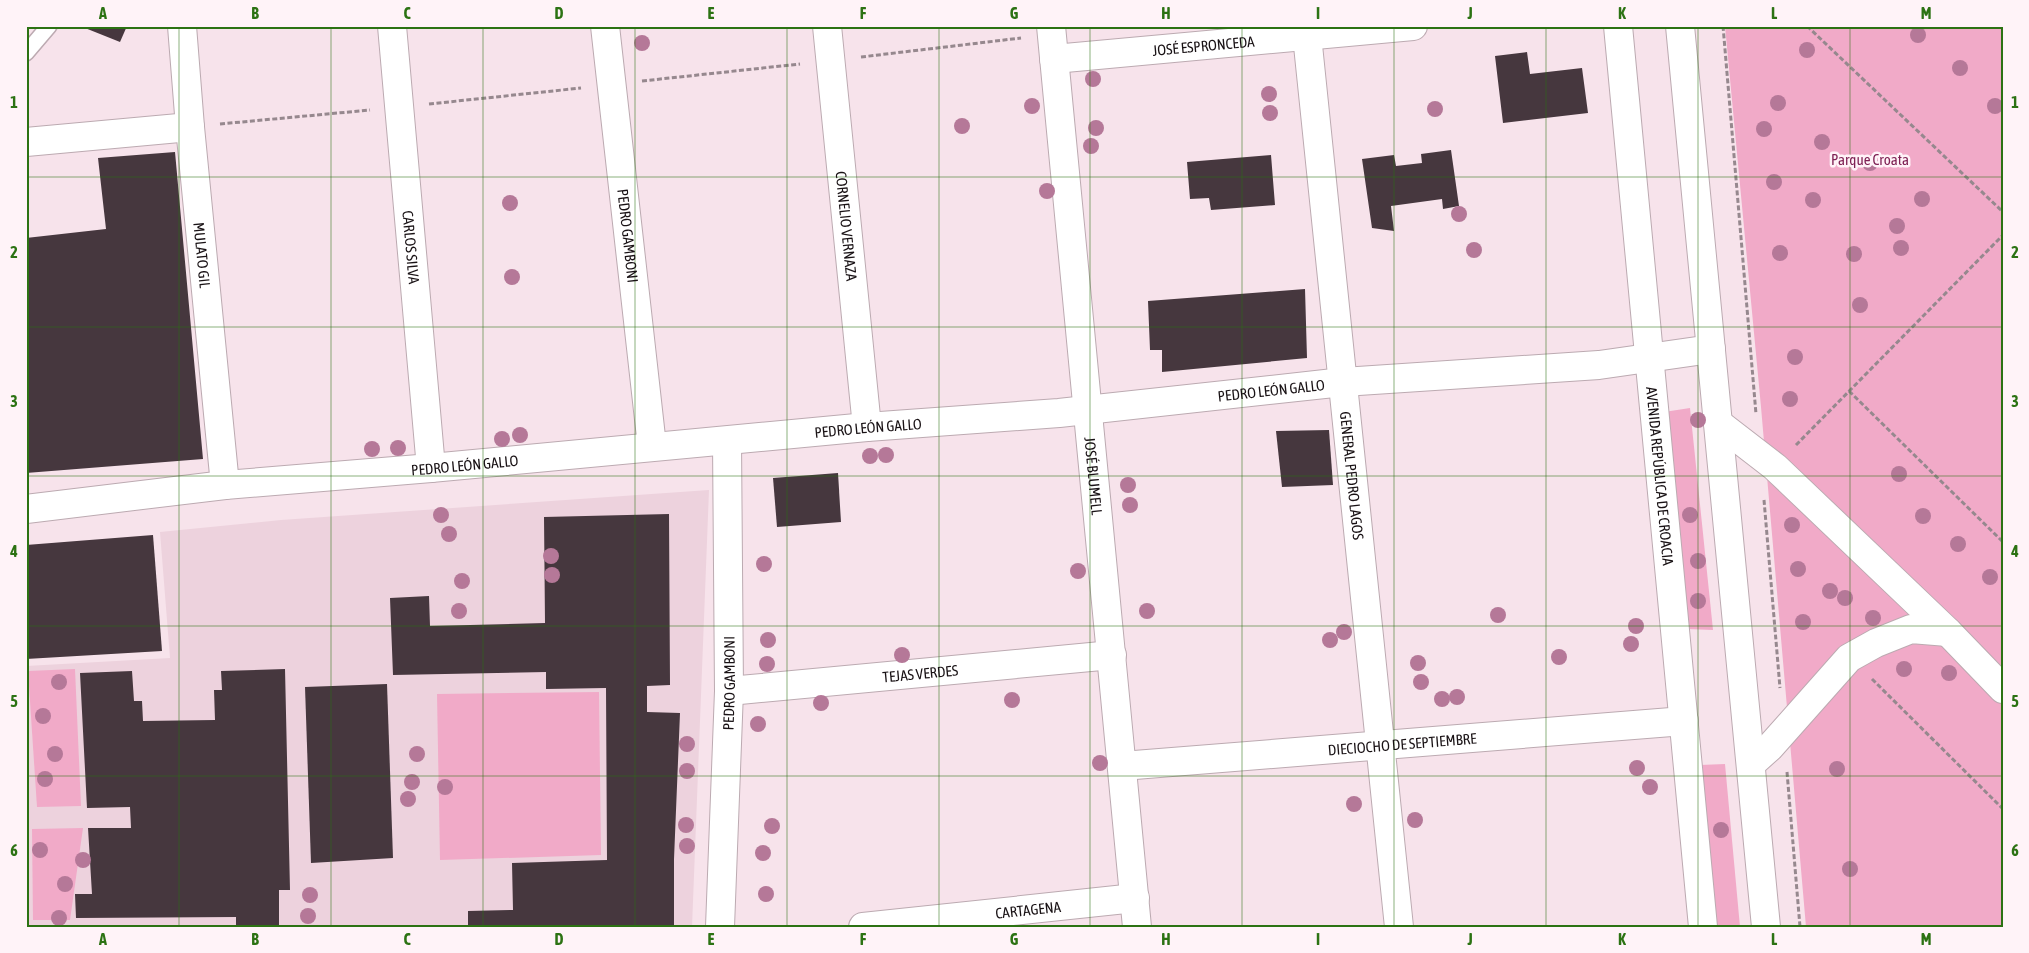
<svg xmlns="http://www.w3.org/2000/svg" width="2029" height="953" font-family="'Asap Condensed',sans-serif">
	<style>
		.built { fill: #edd2dd }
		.green { fill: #f1aac8 }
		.building { fill: #46373e }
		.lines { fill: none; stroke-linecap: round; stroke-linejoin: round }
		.lane-casing { stroke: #bcaab1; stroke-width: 18 }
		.street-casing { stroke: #bcaab1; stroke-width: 30 }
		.secondary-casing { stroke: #bcaab1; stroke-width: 30 }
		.highway-casing { stroke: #bcaab1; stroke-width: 30 }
		.path { stroke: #96888e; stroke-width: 3; stroke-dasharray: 5 2.5; stroke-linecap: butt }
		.lane { stroke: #fff; stroke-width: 15 }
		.street { stroke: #fff; stroke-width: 28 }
		.secondary { stroke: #fff; stroke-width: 28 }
		.highway { stroke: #fff; stroke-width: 28 }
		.tree { fill: #b57898 }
		.grid { fill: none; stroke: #2c7213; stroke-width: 1; stroke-opacity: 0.55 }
		.labels { text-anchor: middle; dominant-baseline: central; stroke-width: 5; stroke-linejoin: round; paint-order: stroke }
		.street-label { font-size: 15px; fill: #191215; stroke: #fff3f8 }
		.park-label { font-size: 15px; fill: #7f2154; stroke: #fff3f8 }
		.neatline { fill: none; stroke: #2c7213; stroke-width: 2 }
		.grid-label { font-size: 16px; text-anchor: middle; font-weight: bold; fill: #2c7213 }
	</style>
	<rect width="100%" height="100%" fill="#f7e3eb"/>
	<polygon class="built" points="709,490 692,927 26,927 26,666 170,658 160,532 281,520"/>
	<g class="green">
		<polygon points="1725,26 2003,26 2003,927 1806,927 1761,407"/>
		<polygon points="1690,408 1713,630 1687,629 1664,412"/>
		<polygon points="75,669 81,806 37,807 28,671"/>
		<polygon points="599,692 601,855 440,860 437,694"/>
		<polygon points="1725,764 1740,927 1714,927 1700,765"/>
		<polygon points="83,828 70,920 33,920 32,829"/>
	</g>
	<g class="building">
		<polygon points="80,26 127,26 120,42"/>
		<polygon points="1527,52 1530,74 1582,68 1588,113 1503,123 1495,56"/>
		<polygon points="1451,150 1459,206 1443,209 1442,199 1391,206 1394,231 1372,228 1362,159 1394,155 1396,166 1422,163 1421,154"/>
		<polygon points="175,152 203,459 26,473 26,238 106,229 98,158"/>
		<polygon points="1271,155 1275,205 1211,210 1209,198 1190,199 1187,162"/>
		<polygon points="1305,289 1307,358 1162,372 1162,350 1150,350 1148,301"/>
		<polygon points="1329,430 1333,485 1282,487 1276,431"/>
		<polygon points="838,473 841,522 777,527 773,478"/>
		<polygon points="669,514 670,685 647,686 647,712 680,713 674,859 674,927 468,927 468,911 513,910 512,863 607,860 606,688 546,689 546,672 393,675 390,598 429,596 430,626 545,623 544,517"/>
		<polygon points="153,535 162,651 26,659 26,545"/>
		<polygon points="285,669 290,890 279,890 279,927 236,927 236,917 76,918 75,894 92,894 88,828 131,828 130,807 87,808 80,673 132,671 134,701 142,701 143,721 215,720 214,690 222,690 221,671"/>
		<polygon points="387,684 393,858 311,863 305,687"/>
	</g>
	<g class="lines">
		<g class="lane-casing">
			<polyline id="lane" points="26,53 49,26"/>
		</g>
		<g class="street-casing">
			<g id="street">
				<path id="s1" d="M182,26L190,127L225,485"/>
				<path id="s2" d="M392,26L431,468"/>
				<path id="s3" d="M605,26L652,446"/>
				<path id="s4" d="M827,26L867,427"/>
				<path id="s5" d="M1051,26L1137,927"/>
				<path id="s6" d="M1306,26L1399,927"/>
				<path id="s7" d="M1054,59L1413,26"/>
				<polyline points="26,142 190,127"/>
				<polyline points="1718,423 1775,467 1948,632 2003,689"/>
				<path id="s8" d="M729,691L1112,655"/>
				<polyline points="1751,764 1770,747 1849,658 1876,643 1911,629 1948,632"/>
				<path id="s9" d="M1122,766L1684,721"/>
				<path id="s10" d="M720,927L729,691L727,441"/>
				<path id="s11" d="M863,927L1135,898"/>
			</g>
		</g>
		<g class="secondary-casing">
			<g id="secondary">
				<path id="s12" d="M26,509L225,485L431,468L867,427L1059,413L1343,382L1599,365L1711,349"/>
			</g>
		</g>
		<g class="highway-casing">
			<g id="highway">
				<path id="s13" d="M1618,26L1703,927"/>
				<polyline points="1680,26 1766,927"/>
			</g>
		</g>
		<g class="path">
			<polyline points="1723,26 1756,414"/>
			<polyline points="1807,26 2003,212"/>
			<polyline points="861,57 1021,38"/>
			<polyline points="642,81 800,64"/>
			<polyline points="429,104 581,88"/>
			<polyline points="220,124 370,110"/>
			<polyline points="1849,391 2003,542"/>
			<polyline points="1796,445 2003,235"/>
			<polyline points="1764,500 1780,688"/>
			<polyline points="1872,679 2003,809"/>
			<polyline points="1787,772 1800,927"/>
		</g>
		<use href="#lane" class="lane"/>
		<use href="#street" class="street"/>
		<use href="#secondary" class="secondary"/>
		<use href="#highway" class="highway"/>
	</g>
	<g class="tree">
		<circle cx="1918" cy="35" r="8"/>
		<circle cx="642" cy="43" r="8"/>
		<circle cx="1807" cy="50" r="8"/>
		<circle cx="1960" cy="68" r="8"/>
		<circle cx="1093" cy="79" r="8"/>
		<circle cx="1269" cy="94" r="8"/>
		<circle cx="1778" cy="103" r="8"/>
		<circle cx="1032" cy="106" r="8"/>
		<circle cx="1995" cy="106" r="8"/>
		<circle cx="1435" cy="109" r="8"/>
		<circle cx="1270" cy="113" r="8"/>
		<circle cx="962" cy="126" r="8"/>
		<circle cx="1096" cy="128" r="8"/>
		<circle cx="1764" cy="129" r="8"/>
		<circle cx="1822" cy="142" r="8"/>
		<circle cx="1091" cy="146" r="8"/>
		<circle cx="1870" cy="163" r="8"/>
		<circle cx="1774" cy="182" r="8"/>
		<circle cx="1047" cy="191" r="8"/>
		<circle cx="1922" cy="199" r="8"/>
		<circle cx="1813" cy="200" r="8"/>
		<circle cx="510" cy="203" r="8"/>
		<circle cx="1459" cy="214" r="8"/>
		<circle cx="1897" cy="226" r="8"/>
		<circle cx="1901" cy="248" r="8"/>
		<circle cx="1474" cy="250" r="8"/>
		<circle cx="1780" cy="253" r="8"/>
		<circle cx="1854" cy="254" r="8"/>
		<circle cx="512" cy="277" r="8"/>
		<circle cx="1860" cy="305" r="8"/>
		<circle cx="1795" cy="357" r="8"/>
		<circle cx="1790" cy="399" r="8"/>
		<circle cx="1698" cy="420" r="8"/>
		<circle cx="520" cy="435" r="8"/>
		<circle cx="502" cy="439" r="8"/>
		<circle cx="398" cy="448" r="8"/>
		<circle cx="372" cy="449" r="8"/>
		<circle cx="886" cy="455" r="8"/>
		<circle cx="870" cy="456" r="8"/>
		<circle cx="1899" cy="474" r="8"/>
		<circle cx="1128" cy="485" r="8"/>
		<circle cx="1130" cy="505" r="8"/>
		<circle cx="441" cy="515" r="8"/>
		<circle cx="1690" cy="515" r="8"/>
		<circle cx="1923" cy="516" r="8"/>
		<circle cx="1792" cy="525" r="8"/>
		<circle cx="449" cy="534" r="8"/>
		<circle cx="1958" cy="544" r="8"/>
		<circle cx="551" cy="556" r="8"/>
		<circle cx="1698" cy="561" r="8"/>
		<circle cx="764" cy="564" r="8"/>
		<circle cx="1798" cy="569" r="8"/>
		<circle cx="1078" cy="571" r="8"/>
		<circle cx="552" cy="575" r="8"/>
		<circle cx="1990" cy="577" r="8"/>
		<circle cx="462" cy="581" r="8"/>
		<circle cx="1830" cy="591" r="8"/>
		<circle cx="1845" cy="598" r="8"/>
		<circle cx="1698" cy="601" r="8"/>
		<circle cx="459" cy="611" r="8"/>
		<circle cx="1147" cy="611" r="8"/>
		<circle cx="1498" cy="615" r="8"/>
		<circle cx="1873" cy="618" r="8"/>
		<circle cx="1803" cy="622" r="8"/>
		<circle cx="1636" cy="626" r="8"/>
		<circle cx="1344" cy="632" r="8"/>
		<circle cx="768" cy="640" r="8"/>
		<circle cx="1330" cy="640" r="8"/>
		<circle cx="1631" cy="644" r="8"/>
		<circle cx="902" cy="655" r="8"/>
		<circle cx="1559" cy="657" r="8"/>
		<circle cx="1418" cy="663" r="8"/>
		<circle cx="767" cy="664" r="8"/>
		<circle cx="1904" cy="669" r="8"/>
		<circle cx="1949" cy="673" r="8"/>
		<circle cx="59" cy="682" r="8"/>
		<circle cx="1421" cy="682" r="8"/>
		<circle cx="1457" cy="697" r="8"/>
		<circle cx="1442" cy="699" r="8"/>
		<circle cx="1012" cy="700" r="8"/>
		<circle cx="821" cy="703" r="8"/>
		<circle cx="43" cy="716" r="8"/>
		<circle cx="758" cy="724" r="8"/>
		<circle cx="687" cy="744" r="8"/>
		<circle cx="55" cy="754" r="8"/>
		<circle cx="417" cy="754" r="8"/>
		<circle cx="1100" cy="763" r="8"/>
		<circle cx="1637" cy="768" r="8"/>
		<circle cx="1837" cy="769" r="8"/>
		<circle cx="687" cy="771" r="8"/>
		<circle cx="45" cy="779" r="8"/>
		<circle cx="412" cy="782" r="8"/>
		<circle cx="445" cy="787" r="8"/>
		<circle cx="1650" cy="787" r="8"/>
		<circle cx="408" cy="799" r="8"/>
		<circle cx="1354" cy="804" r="8"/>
		<circle cx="1415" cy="820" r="8"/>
		<circle cx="686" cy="825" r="8"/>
		<circle cx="772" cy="826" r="8"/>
		<circle cx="1721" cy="830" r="8"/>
		<circle cx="687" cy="846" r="8"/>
		<circle cx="40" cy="850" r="8"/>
		<circle cx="763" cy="853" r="8"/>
		<circle cx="83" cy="860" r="8"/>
		<circle cx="1850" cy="869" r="8"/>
		<circle cx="65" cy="884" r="8"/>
		<circle cx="766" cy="894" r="8"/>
		<circle cx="310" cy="895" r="8"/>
		<circle cx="308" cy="916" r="8"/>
		<circle cx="59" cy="918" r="8"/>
	</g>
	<path class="grid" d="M179,26V927M331,26V927M483,26V927M635,26V927M787,26V927M939,26V927M1090,26V927M1242,26V927M1394,26V927M1546,26V927M1698,26V927M1850,26V927M26,177H2003M26,327H2003M26,476H2003M26,626H2003M26,776H2003"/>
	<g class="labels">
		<g class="street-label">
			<text stroke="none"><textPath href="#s7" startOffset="150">JOSÉ ESPRONCEDA</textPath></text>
			<text stroke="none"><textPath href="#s4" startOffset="201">CORNELIO VERNAZA</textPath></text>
			<text stroke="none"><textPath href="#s3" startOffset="211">PEDRO GAMBONI</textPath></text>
			<text stroke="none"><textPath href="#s2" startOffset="222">CARLOS SILVA</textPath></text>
			<text stroke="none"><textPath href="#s1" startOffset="230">MULATO GIL</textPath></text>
			<text stroke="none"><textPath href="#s12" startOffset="1251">PEDRO LEÓN GALLO</textPath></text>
			<text stroke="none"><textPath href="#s12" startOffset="846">PEDRO LEÓN GALLO</textPath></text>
			<text stroke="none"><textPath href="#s12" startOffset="441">PEDRO LEÓN GALLO</textPath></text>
			<text stroke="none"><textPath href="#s5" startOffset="452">JOSÉ BLUMELL</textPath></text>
			<text stroke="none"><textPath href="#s6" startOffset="452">GENERAL PEDRO LAGOS</textPath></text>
			<text stroke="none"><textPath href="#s13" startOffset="452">AVENIDA REPÚBLICA DE CROACIA</textPath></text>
			<text stroke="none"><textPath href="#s8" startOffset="192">TEJAS VERDES</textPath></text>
			<text stroke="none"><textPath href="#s10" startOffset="244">PEDRO GAMBONI</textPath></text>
			<text stroke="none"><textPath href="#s9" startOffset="281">DIECIOCHO DE SEPTIEMBRE</textPath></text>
			<text stroke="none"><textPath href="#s11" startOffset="166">CARTAGENA</textPath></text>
		</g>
		<g class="park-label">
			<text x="1870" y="159">Parque Croata</text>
		</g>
	</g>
	<rect width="2029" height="953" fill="none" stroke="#fff3f8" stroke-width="55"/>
	<rect x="28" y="28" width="1974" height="898" class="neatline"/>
	<g class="grid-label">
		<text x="103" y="19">A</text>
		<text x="255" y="19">B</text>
		<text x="407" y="19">C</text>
		<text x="559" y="19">D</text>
		<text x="711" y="19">E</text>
		<text x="863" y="19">F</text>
		<text x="1014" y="19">G</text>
		<text x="1166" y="19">H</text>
		<text x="1318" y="19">I</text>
		<text x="1470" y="19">J</text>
		<text x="1622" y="19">K</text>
		<text x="1774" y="19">L</text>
		<text x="1926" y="19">M</text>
		<text x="14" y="108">1</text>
		<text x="2015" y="108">1</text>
		<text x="14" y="258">2</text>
		<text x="2015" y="258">2</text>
		<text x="14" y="407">3</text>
		<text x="2015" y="407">3</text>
		<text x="14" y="557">4</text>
		<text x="2015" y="557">4</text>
		<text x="14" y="707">5</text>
		<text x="2015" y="707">5</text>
		<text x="14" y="856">6</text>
		<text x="2015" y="856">6</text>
		<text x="103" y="945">A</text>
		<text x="255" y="945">B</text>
		<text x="407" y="945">C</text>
		<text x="559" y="945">D</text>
		<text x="711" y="945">E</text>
		<text x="863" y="945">F</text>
		<text x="1014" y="945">G</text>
		<text x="1166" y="945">H</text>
		<text x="1318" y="945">I</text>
		<text x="1470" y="945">J</text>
		<text x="1622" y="945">K</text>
		<text x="1774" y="945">L</text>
		<text x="1926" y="945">M</text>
	</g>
</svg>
